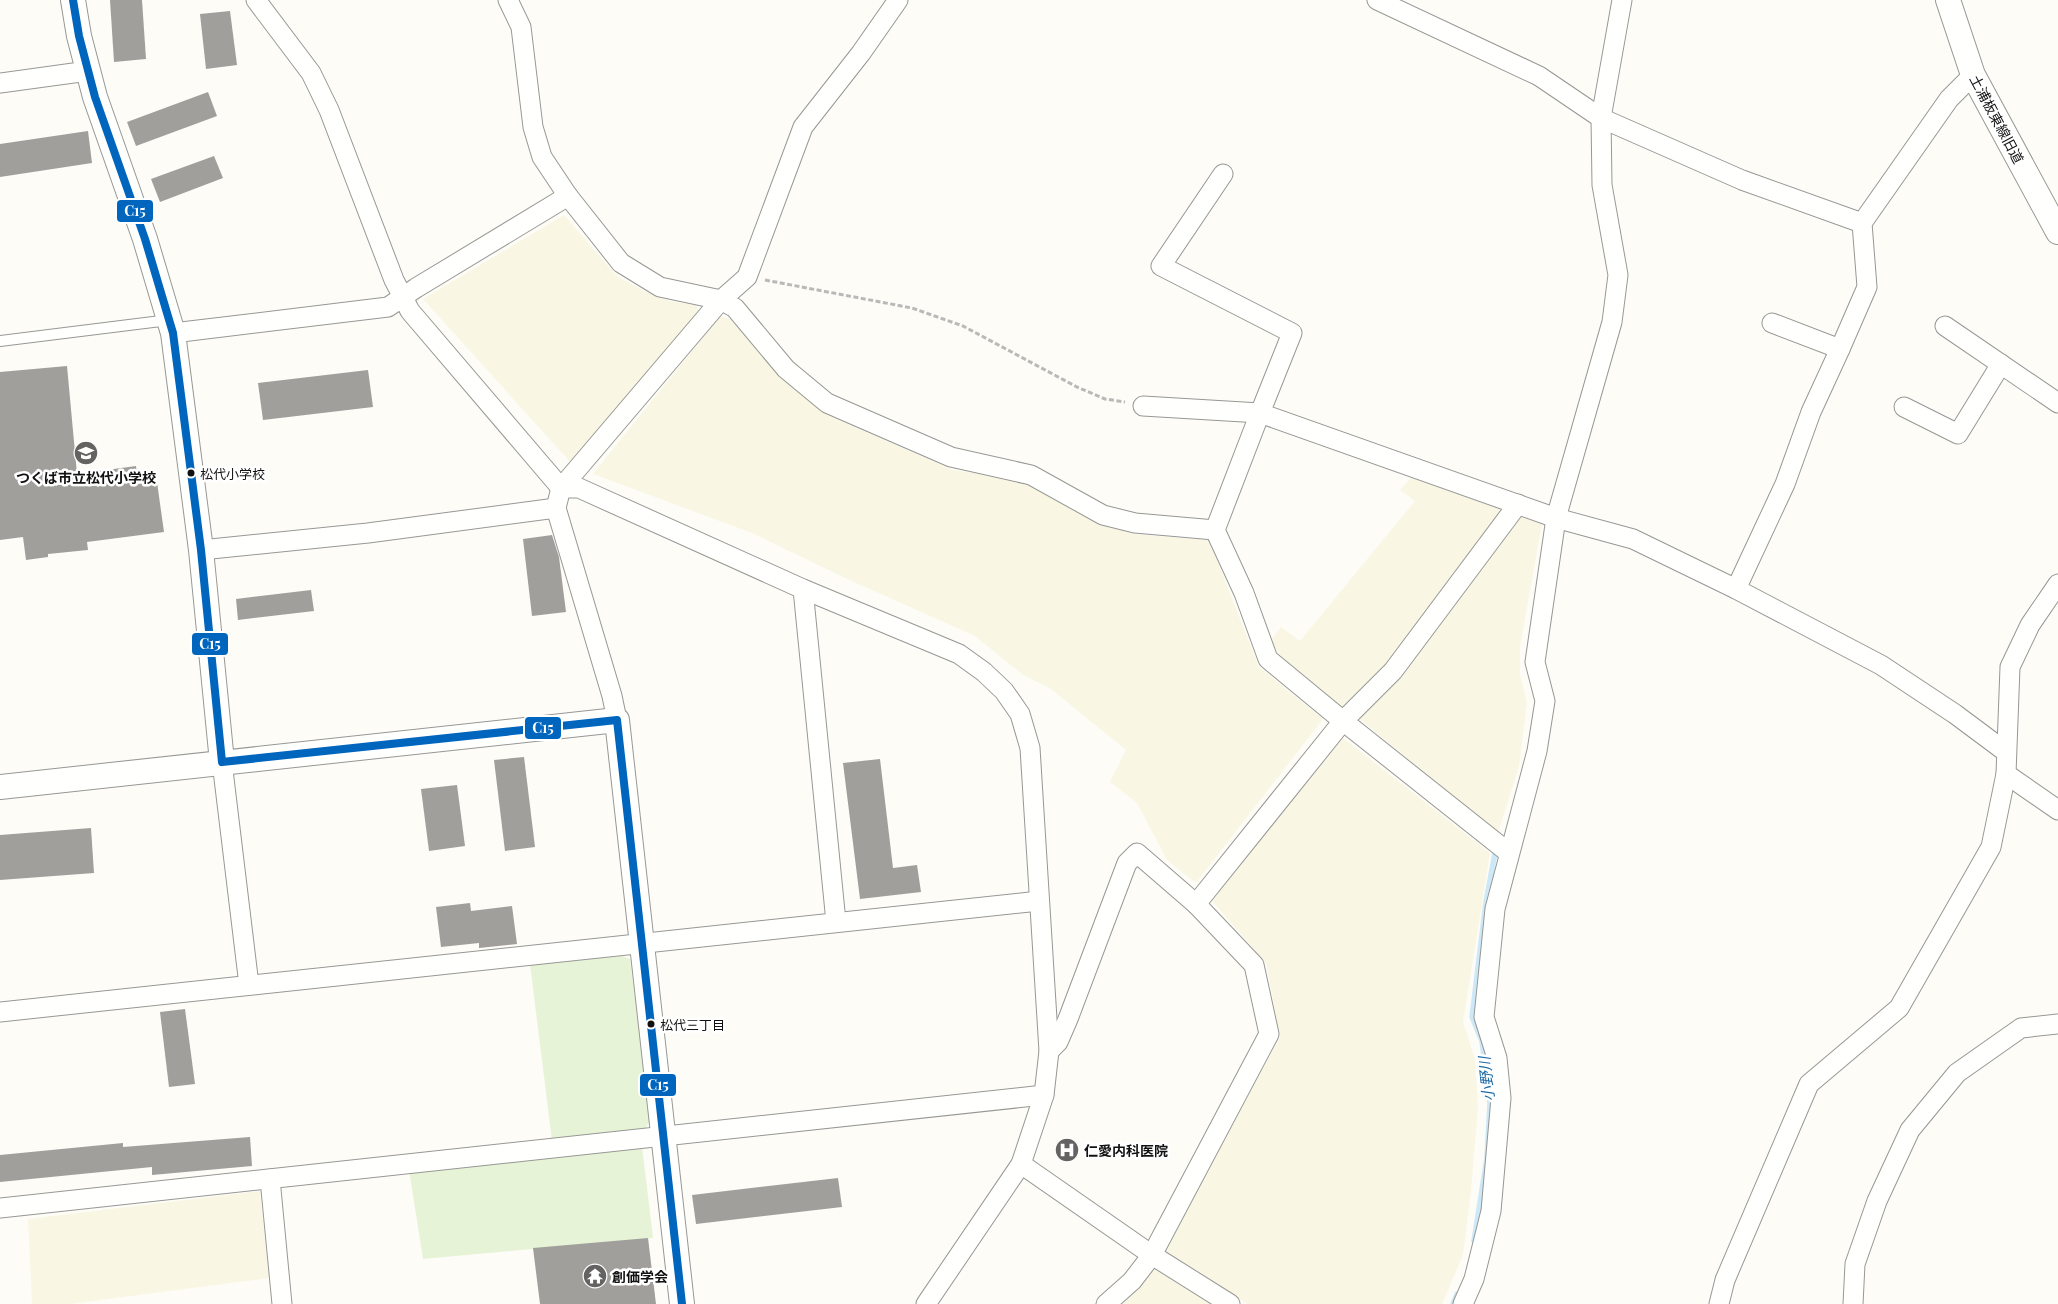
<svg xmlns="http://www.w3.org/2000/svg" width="2058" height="1304" font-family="'Playfair Display','Noto Sans JP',serif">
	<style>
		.farmland { fill: #f9f7e4 }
		.green { fill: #e7f3d7 }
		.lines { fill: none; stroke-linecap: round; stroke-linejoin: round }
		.stream { stroke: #cde8f7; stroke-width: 5.5 }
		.building { fill: #a19f9c }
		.service-casing { stroke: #979795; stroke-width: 12 }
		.minor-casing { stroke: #979795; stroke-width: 21 }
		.tertiary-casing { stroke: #979795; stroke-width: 26 }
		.path { stroke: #b9b9b8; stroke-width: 3; stroke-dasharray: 5 2.5; stroke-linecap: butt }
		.service { stroke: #fffffe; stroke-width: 10 }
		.minor { stroke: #fffffe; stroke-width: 19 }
		.tertiary { stroke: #fffffe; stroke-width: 24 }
		.bus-1-casing { stroke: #fff; stroke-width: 11 }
		.bus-1 { stroke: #0065bd; stroke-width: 8 }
		.bus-dot { fill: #111; stroke: #fff; stroke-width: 2 }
		.labels { text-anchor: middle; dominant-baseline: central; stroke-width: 5; stroke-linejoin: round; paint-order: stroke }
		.bus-label { font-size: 13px; fill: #111; stroke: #fff; text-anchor: start }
		.street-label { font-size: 14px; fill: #111; stroke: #fff }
		.poi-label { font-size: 14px; font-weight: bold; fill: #111; stroke: #fff; text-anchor: start }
		.water-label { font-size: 15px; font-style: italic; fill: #1768a6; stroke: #fff }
		.line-badge { stroke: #fff; stroke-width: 2 }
		.badge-label { font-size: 14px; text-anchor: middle; font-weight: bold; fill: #fff }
	</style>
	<rect width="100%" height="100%" fill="#fdfcf7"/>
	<g class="farmland">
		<polygon points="564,215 617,276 646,292 670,301 696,305 698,311 572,464 423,299"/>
		<polygon points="720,316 730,319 786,382 830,416 953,470 1024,480 1085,515 1132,534 1209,540 1259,667 1323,719 1196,883 1167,860 1137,803 1110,782 1126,750 1051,689 1023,675 975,636 847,579 752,533 593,474"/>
		<polygon points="1412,477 1505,507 1381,671 1342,707 1285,660 1270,642 1281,627 1300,641 1415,501 1400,490"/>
		<polygon points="1519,514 1542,523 1520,647 1520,675 1527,702 1519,767 1498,832 1358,718"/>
		<polygon points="1342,737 1490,853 1463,1022 1475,1059 1478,1106 1471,1192 1463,1255 1442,1304 1247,1304 1163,1249 1280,1037 1266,963 1212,901"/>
		<polygon points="260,1191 269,1278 70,1304 32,1304 28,1219"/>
		<polygon points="1155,1268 1210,1304 1123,1304"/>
	</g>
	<g class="green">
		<polygon points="622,956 630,959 650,1120 645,1130 552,1141 530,964"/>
		<polygon points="642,1146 653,1238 423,1259 409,1170"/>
	</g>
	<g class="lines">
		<g class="stream">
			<polyline points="1474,1241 1487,1158 1490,1103 1482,1041 1472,1017 1486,902 1495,853"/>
			<polyline points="1453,1304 1457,1294"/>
		</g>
	</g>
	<g class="building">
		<polygon points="110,0 142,0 146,59 114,62"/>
		<polygon points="230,11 237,65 206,69 200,14"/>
		<polygon points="208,92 217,116 136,146 127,122"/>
		<polygon points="88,131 92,163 0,177 0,144"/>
		<polygon points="214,156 223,178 160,202 151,179"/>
		<polygon points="67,366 77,474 136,466 138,484 157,482 164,532 87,542 88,550 48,554 48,557 26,560 23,537 0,540 0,372"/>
		<polygon points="368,370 373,407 263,420 258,383"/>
		<polygon points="552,535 559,557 566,612 532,616 523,539"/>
		<polygon points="311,590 314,611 238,620 236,599"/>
		<polygon points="524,757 535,847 505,851 494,760"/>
		<polygon points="880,759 893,868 917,865 921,892 860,899 843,763"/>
		<polygon points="457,785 465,846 429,851 421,789"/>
		<polygon points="91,828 94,873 0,880 0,835"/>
		<polygon points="470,903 471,911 512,906 517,944 479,948 479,943 441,947 436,907"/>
		<polygon points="185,1009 195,1084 169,1087 160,1012"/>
		<polygon points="250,1137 252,1166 152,1175 152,1167 0,1182 0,1155 123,1143 123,1147"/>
		<polygon points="838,1178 842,1207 696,1224 692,1195"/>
		<polygon points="648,1238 656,1304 540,1304 533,1248"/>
	</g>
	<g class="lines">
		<g class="service-casing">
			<polyline id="service" points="0,341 169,320"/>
		</g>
		<g class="minor-casing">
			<g id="minor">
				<polyline points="256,0 311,73 329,110 394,280 410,311 561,488"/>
				<polyline points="508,0 521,27 533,127 542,157 568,196 621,263 660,287 721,300 735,308 786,369 827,403 951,457 1031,475 1103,515 1135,523 1215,530"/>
				<polyline points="1377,0 1539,76 1601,118 1742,180 1862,223"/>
				<polyline points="0,83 88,71"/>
				<polyline points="1772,323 1840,349 1867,287 1862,223 1949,99 1973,75"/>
				<polyline points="1945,326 2058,403"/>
				<polyline points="173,333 388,307 416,288 568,196"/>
				<polyline points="1143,406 1260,413 1292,333 1161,266 1223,174"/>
				<polyline points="1904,407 1958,434 2001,364"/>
				<polyline points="561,488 579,488 803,589 959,654 984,672 1004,691 1020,714 1030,748 1049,1051 1044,1095 1021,1164 926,1304"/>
				<polyline points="201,550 368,533 556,508"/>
				<polyline points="803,589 836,922"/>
				<polyline points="1736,589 1785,484 1811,412 1840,349"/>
				<polyline points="617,720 612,696 556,508 561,488 721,300 747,277 803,127 861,53 898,0"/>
				<polyline points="222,762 249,985"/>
				<polyline points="2006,774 2058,810"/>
				<polyline points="1509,853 1343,721 1268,659 1244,593 1215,530 1260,413 1556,518 1633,539 1736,589 1881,665 1955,714 2006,752"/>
				<polyline points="1196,904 1343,721 1393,671 1518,504"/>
				<polyline points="0,1012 1039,901"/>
				<polyline points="1049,1051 1058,1042 1068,1019 1127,863 1137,853 1196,904 1254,965 1269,1034 1152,1255 1132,1281 1106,1304"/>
				<polyline points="1021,1164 1152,1255 1230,1304"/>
				<polyline points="270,1179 282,1304"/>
				<polyline points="0,1208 1044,1095"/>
				<polyline points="1463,1304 1474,1279 1491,1211 1501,1098 1497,1058 1484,1017 1495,909 1537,751 1545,701 1535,662 1556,518 1612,322 1618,275 1602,185 1601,118 1622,0"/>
				<polyline points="1719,1304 1725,1280 1809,1084 1899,1008 1991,847 2006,774 2010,667 2030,625 2058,584"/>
				<polyline points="1853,1304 1855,1264 1877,1201 1910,1130 1957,1073 2021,1028 2058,1024"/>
			</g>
		</g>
		<g class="tertiary-casing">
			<g id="tertiary">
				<polyline points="73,0 79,36 95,97 145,239 173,333 201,550 222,762"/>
				<polyline points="1948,0 1973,75 2058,232"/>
				<polyline points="0,787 617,720 682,1304"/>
			</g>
		</g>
		<polyline class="path" points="765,280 912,308 963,326 1077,387 1105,399 1125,402"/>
		<use href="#service" class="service"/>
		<use href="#minor" class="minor"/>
		<use href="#tertiary" class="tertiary"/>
		<g class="bus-1-casing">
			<polyline id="bus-1" points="73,0 79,36 95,97 145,239 173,333 201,550 222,762 617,720 682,1304"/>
		</g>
		<use href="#bus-1" class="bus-1"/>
	</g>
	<defs>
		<g id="school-disc" transform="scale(1.25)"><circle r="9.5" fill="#646362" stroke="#fff"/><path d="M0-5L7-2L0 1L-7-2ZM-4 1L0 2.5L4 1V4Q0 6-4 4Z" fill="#fff"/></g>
		<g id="hospital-disc" transform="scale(1.25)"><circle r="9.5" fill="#646362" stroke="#fff"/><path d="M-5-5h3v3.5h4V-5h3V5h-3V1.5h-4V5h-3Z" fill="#fff"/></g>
		<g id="temple-disc" transform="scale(1.25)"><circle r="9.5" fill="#646362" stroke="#fff"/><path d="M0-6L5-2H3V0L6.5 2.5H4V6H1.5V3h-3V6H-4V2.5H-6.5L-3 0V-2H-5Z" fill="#fff"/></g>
	</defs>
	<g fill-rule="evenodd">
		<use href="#school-disc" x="86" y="453"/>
		<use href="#hospital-disc" x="1067" y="1150"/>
		<use href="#temple-disc" x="595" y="1276"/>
	</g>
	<g class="bus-dot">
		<circle cx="191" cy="473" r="4.5"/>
		<circle cx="651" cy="1024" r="4.5"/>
	</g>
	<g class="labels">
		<g class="bus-label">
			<text x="200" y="473">松代小学校</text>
			<text x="660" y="1024">松代三丁目</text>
		</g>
		<g class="street-label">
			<text transform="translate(1997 119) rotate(62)">土浦板東線旧道</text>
		</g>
		<g class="poi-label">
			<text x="86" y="477" text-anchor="middle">つくば市立松代小学校</text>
			<text x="1084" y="1150">仁愛内科医院</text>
			<text x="612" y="1276">創価学会</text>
		</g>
		<g class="water-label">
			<text transform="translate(1486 1079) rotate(-96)">小野川</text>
		</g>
	</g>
	<g class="line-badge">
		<rect x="116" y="199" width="38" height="24" rx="5" fill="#0065bd"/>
		<rect x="191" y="632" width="38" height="24" rx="5" fill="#0065bd"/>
		<rect x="524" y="716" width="38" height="24" rx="5" fill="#0065bd"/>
		<rect x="639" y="1073" width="38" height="24" rx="5" fill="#0065bd"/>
	</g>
	<g class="badge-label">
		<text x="135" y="216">C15</text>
		<text x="210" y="649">C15</text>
		<text x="543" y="733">C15</text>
		<text x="658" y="1090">C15</text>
	</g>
</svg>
